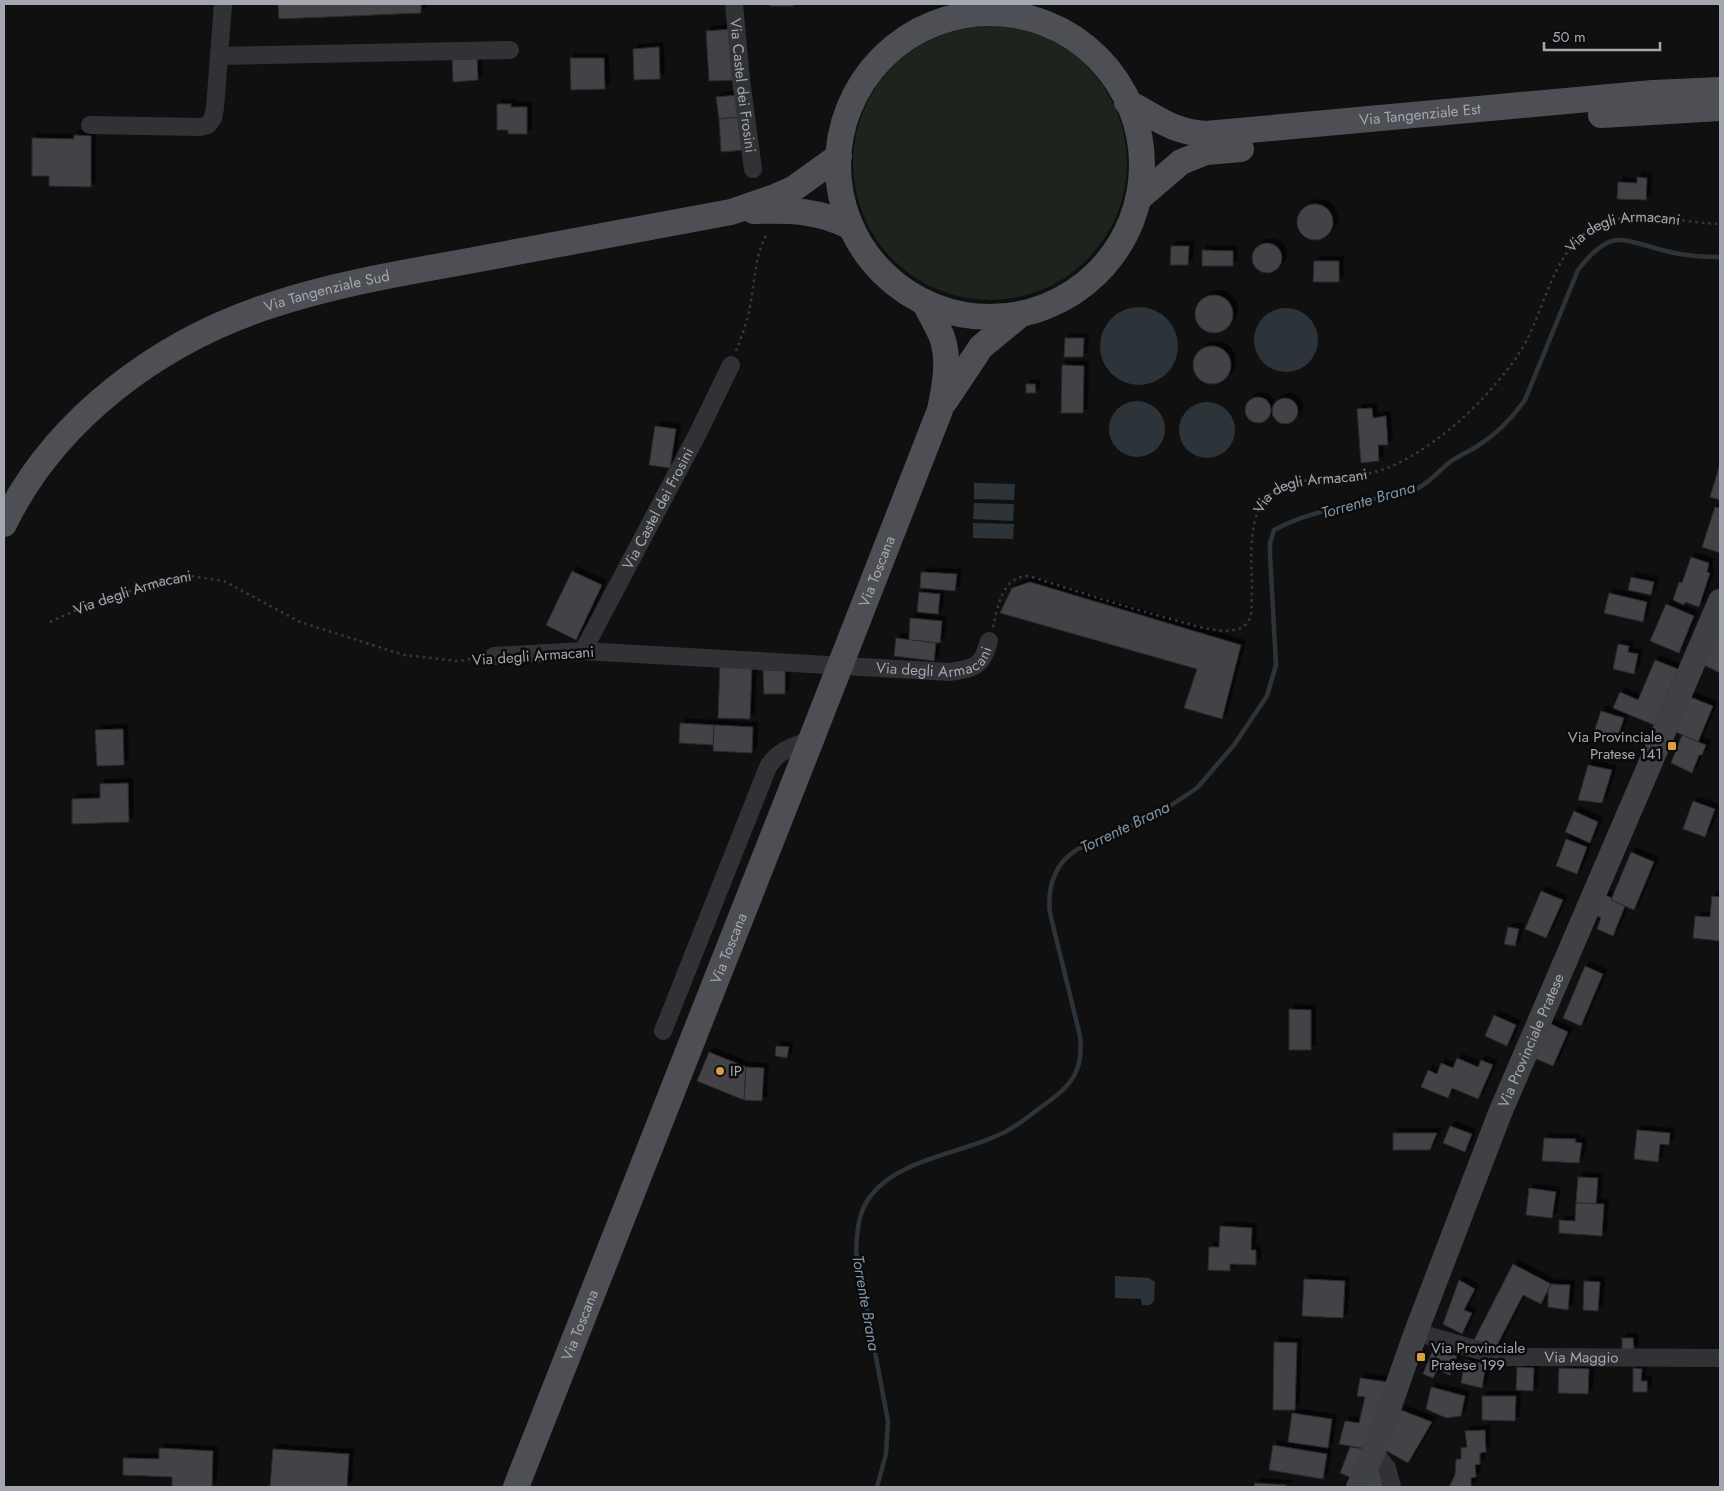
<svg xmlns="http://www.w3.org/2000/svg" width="1724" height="1491" font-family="Jost,sans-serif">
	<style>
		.green { fill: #1d231d }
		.water { fill: #2d3439 }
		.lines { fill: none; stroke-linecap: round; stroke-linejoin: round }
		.stream { stroke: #2d3439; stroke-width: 4.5 }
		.building { fill: #424346; stroke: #2a2a2d; filter: url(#shadow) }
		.path { stroke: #37393c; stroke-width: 2.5; stroke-dasharray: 2.5 4; stroke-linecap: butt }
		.street { stroke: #313235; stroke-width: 18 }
		.secondary { stroke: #3f4145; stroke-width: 24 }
		.primary { stroke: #4e4f54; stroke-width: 26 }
		.poi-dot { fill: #d8a040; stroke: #0b0b0c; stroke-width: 2 }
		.labels { text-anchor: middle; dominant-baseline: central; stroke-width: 5; stroke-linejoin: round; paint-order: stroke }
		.street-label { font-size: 15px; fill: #a3a7b0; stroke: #0b0b0c }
		.poi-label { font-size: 15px; fill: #a3a7b0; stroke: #0b0b0c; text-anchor: start }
		.water-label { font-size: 16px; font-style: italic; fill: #7d95a7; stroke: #0b0b0c }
	</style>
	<defs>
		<filter id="shadow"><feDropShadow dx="4.5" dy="-4.5" stdDeviation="0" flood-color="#0009"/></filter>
	</defs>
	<rect width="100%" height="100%" fill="#101011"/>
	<circle class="green" cx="990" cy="163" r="137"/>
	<g class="water">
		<circle cx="1139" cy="346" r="39"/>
		<circle cx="1286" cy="340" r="32"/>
		<circle cx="1137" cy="429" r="28"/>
		<circle cx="1207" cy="430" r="28"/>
		<polygon points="974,483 1015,484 1014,500 974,499"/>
		<polygon points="974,503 1014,504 1013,521 973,519"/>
		<polygon points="973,523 1014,524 1013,539 973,538"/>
		<polygon points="1115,1276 1149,1278 1155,1282 1154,1301 1150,1305 1142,1305 1141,1299 1115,1298"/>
	</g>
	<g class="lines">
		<path class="stream" d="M877,1487L886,1454L888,1421L856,1252C857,1231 858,1211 872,1194C902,1158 963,1153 1003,1133C1016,1127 1029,1116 1041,1107C1070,1087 1084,1073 1080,1036L1050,913C1047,887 1055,862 1078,849L1158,814L1197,788L1234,745L1267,696L1276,665L1270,554V543L1274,530C1309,511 1353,505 1391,495C1399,493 1407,493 1414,490C1429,484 1437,472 1450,462C1458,456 1468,452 1476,447C1497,434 1511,420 1525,400L1578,270C1613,225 1622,241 1670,252C1686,256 1703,257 1720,257"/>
	</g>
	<g class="building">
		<polygon points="278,4 421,4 421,13 279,19"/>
		<rect x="770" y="4" width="23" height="2"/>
		<polygon points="733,29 736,80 709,81 706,31"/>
		<polygon points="659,47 660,79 634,80 633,49"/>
		<polygon points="477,55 478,80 453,82 452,56"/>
		<polygon points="570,58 604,58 605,89 571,90"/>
		<polygon points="738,95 740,117 719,119 716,97"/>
		<polygon points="497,104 511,104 511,107 527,107 527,134 508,134 508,130 497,130"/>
		<polygon points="740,117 745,150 721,152 719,119"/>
		<polygon points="74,135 91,136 91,187 49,186 49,176 32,176 32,138 74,139"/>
		<polygon points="1637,177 1647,178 1646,200 1617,199 1618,182 1637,183"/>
		<circle cx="1315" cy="222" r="18"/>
		<circle cx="1267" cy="258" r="15"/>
		<polygon points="1171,246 1189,246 1188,265 1170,265"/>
		<polygon points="1202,250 1233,251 1233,266 1202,266"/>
		<polygon points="1314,261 1339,261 1339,282 1313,282"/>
		<circle cx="1214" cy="314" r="19"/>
		<polygon points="1065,338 1084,338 1083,357 1064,357"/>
		<circle cx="1212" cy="365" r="19"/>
		<polygon points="1062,365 1084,366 1083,413 1061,413"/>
		<polygon points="1026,384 1035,384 1036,393 1026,393"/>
		<circle cx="1258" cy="410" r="13"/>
		<circle cx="1285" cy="411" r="13"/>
		<polygon points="1372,408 1373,418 1386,416 1388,445 1378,445 1379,461 1361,463 1357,409"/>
		<polygon points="655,426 676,429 670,468 649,465"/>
		<polygon points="1720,464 1720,500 1710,497"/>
		<polygon points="1715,507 1720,508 1720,553 1702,547"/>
		<polygon points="1691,557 1709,563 1707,572 1710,573 1699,607 1685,602 1684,605 1673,600 1679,582 1682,583"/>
		<polygon points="572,571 602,585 576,640 546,625"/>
		<polygon points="921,572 957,574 955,591 920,588"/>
		<polygon points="1631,577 1654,582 1651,595 1628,590"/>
		<polygon points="1030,582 1241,645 1222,719 1184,708 1197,669 1000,613 1012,588"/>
		<polygon points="919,592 940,594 938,614 917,612"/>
		<polygon points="1609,593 1647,602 1643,622 1604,613"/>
		<polygon points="1666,604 1694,616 1679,653 1650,641"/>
		<polygon points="910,618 942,621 940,643 909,640"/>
		<polygon points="1720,630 1720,673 1704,665"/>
		<polygon points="896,638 936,643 934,661 894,656"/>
		<polygon points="1618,644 1629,646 1628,652 1638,654 1634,674 1613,669"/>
		<polygon points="1655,660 1678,669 1654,725 1613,708 1620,692 1638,700"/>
		<polygon points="720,664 752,665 750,719 718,718"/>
		<polygon points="763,670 785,670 785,694 764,694"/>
		<polygon points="1690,697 1713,706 1698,742 1676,732"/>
		<polygon points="1601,711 1624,718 1617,739 1594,732"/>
		<polygon points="680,723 714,725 713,745 679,743"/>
		<polygon points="714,725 753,727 752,753 713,751"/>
		<polygon points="123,729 124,765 97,766 95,730"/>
		<polygon points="1682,735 1706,745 1702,755 1699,755 1692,773 1671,763"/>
		<polygon points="1588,765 1612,770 1602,803 1578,800"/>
		<polygon points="128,783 129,822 72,824 72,799 100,798 100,784"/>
		<polygon points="1693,801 1715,809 1705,837 1683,829"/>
		<polygon points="1574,811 1598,822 1590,843 1565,832"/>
		<polygon points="1566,839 1587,847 1577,874 1556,866"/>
		<polygon points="1631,852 1654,862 1634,910 1611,900"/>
		<polygon points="1541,891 1563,900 1546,938 1525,929"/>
		<polygon points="1605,895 1612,898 1611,900 1625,906 1613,936 1597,929 1601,918 1596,915"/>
		<polygon points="1712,896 1720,897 1720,941 1693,938 1695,916 1710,917"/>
		<polygon points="1508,927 1519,929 1515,946 1504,944"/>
		<polygon points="1585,966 1603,974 1581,1026 1563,1018"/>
		<polygon points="1289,1009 1311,1010 1311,1050 1289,1050"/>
		<polygon points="1494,1015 1516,1025 1507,1046 1485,1036"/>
		<polygon points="1549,1023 1568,1032 1553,1066 1534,1058"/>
		<polygon points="776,1046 789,1047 787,1058 775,1056"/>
		<polygon points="709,1052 746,1067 744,1100 697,1081"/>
		<polygon points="1457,1058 1478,1067 1481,1060 1493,1065 1478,1099 1452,1088 1448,1098 1421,1087 1428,1070 1437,1074 1441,1063 1453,1068"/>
		<polygon points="746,1067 764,1068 762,1101 744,1100"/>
		<polygon points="1450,1126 1472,1134 1465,1152 1443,1143"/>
		<polygon points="1637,1130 1670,1133 1669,1145 1660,1144 1658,1162 1634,1159"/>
		<polygon points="1393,1133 1437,1133 1430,1150 1393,1150"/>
		<polygon points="1544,1138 1576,1139 1575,1142 1582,1143 1579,1163 1542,1161"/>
		<polygon points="1578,1177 1598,1178 1596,1204 1576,1203"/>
		<polygon points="1529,1188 1556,1192 1552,1218 1526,1215"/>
		<polygon points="1576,1203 1604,1204 1602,1236 1559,1233 1559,1220 1575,1221"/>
		<polygon points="1220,1226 1252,1228 1251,1250 1256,1250 1256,1265 1230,1264 1230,1271 1208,1270 1209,1247 1219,1247"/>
		<polygon points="1513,1264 1551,1284 1541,1304 1523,1295 1494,1351 1474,1340"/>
		<polygon points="1304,1279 1345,1281 1343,1318 1302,1316"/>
		<polygon points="1459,1280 1475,1289 1464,1310 1472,1313 1462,1334 1443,1324"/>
		<polygon points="1584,1281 1600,1282 1598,1311 1583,1310"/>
		<polygon points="1551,1284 1570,1285 1568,1310 1548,1307 1548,1291"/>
		<polygon points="1622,1338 1633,1338 1634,1350 1622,1350"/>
		<polygon points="1274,1342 1297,1343 1295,1410 1273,1410"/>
		<polygon points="1433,1349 1457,1356 1450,1375 1437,1370 1433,1378 1423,1374"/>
		<polygon points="1465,1360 1486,1364 1482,1388 1461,1383"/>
		<polygon points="1517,1367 1534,1368 1533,1391 1516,1390"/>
		<polygon points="1559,1368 1589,1369 1588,1394 1558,1393"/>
		<polygon points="1633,1368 1642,1369 1641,1381 1647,1381 1647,1392 1633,1392"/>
		<polygon points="1360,1378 1388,1382 1367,1449 1339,1444 1345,1421 1359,1423 1365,1397 1357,1396"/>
		<polygon points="1431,1387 1465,1396 1461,1416 1446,1418 1426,1409"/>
		<polygon points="1482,1396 1516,1396 1515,1421 1482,1420"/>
		<polygon points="1401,1410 1432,1422 1408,1463 1385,1450"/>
		<polygon points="1292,1413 1332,1419 1328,1448 1288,1442"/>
		<polygon points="1485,1430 1486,1452 1480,1453 1480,1464 1475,1465 1476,1477 1471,1478 1471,1487 1449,1487 1455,1475 1456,1459 1461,1459 1461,1448 1467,1447 1465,1431"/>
		<polygon points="1273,1445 1327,1454 1323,1479 1269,1470"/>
		<polygon points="1350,1447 1367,1449 1352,1478 1340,1473"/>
		<polygon points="159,1448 213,1451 212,1487 172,1487 172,1477 123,1475 123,1458 159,1459"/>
		<polygon points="273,1449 349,1454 347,1487 270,1487"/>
		<polygon points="1377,1467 1387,1487 1369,1487"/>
		<polygon points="1255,1483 1286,1485 1286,1487 1254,1487"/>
	</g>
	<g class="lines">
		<g class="path">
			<path d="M736,351C741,338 746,325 749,311C755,285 754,255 768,232"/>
			<path id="s1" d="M50,622L88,605L133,590L161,581L190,576L224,581L300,622L404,655L458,661L478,658"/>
			<path id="s2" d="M993,627C998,606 1002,576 1029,576C1079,592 1128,608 1178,621C1196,626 1216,633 1234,630C1240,629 1246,626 1249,620C1253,612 1251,602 1252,592C1252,562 1245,510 1274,491C1296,476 1335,480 1361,475C1388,471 1412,457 1433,442C1465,419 1493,390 1516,358C1549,312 1550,232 1617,219C1651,212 1686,223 1720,224"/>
		</g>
		<g class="street">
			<path id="s3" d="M734,4L741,80L753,169"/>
			<polyline points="219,56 510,50"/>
			<polyline points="90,125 200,127 208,125 213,118 215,108 223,4"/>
			<path id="s4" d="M583,651L697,435L731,365"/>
			<path id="s5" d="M494,656L583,651L950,672C975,668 982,667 989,641"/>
			<path d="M663,1031L768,767C778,750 794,746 811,740"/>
			<path id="s6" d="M1416,1332L1502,1357L1720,1358"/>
			<polyline points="1374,1451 1387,1468 1392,1487"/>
		</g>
		<path class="secondary" id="s7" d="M1358,1487L1374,1451L1416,1332L1500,1113L1720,601"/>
		<g class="primary">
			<circle cx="990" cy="165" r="152"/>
			<path id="s8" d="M1127,102C1156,117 1172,132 1206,134L1653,93L1720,90"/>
			<polyline points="1601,115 1720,108"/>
			<polyline points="1138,199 1181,162 1206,152 1241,149"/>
			<path d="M754,211C791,210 818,210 851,227"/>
			<polyline points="945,401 981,347 1021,314"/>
			<path id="s9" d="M4,524C55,419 159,342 269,306C337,283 409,272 479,259C563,243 647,227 731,212L775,197L793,189L839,156"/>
			<path id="s10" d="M516,1487L811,740L940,410C945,386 950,360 942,337C937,325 930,313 924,302"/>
		</g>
	</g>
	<g class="poi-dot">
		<rect x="1667" y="741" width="10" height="10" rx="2.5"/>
		<circle cx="720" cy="1071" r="5"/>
		<rect x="1416" y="1352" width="10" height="10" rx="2.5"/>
	</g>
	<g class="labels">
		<g class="street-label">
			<text stroke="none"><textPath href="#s3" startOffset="82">Via Castel dei Frosini</textPath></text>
			<text stroke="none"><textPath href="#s8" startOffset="301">Via Tangenziale Est</textPath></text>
			<text stroke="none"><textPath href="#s2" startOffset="905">Via degli Armacani</textPath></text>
			<text stroke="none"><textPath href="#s9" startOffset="412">Via Tangenziale Sud</textPath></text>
			<text stroke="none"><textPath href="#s2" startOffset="470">Via degli Armacani</textPath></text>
			<text stroke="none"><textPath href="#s4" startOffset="161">Via Castel dei Frosini</textPath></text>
			<text stroke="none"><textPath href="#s10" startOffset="984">Via Toscana</textPath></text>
			<text stroke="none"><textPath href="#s1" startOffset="88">Via degli Armacani</textPath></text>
			<text stroke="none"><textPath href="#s5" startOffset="444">Via degli Armacani</textPath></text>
			<text transform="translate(533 656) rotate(-4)">Via degli Armacani</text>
			<text stroke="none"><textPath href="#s10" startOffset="579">Via Toscana</textPath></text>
			<text stroke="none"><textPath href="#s7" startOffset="479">Via Provinciale Pratese</textPath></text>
			<text stroke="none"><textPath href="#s10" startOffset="174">Via Toscana</textPath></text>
			<text stroke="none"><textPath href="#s6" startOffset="169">Via Maggio</textPath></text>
		</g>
		<g class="poi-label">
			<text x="1662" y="737" text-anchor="end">Via Provinciale<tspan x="1662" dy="17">Pratese 141</tspan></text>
			<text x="730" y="1071">IP</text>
			<text x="1431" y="1348">Via Provinciale<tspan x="1431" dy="17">Pratese 199</tspan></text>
		</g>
		<g class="water-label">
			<text transform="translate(1368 500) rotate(-16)">Torrente Brana</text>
			<text transform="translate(1125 827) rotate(-26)">Torrente Brana</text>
			<text transform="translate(866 1303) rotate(80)">Torrente Brana</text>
		</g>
	</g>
	<rect width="1724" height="1491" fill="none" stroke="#a3a7b0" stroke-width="10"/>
	<path d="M1544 42v8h116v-8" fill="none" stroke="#a3a7b0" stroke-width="2.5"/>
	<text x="1552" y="42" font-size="15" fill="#a3a7b0" stroke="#0b0b0c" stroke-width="4" paint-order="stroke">50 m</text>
</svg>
